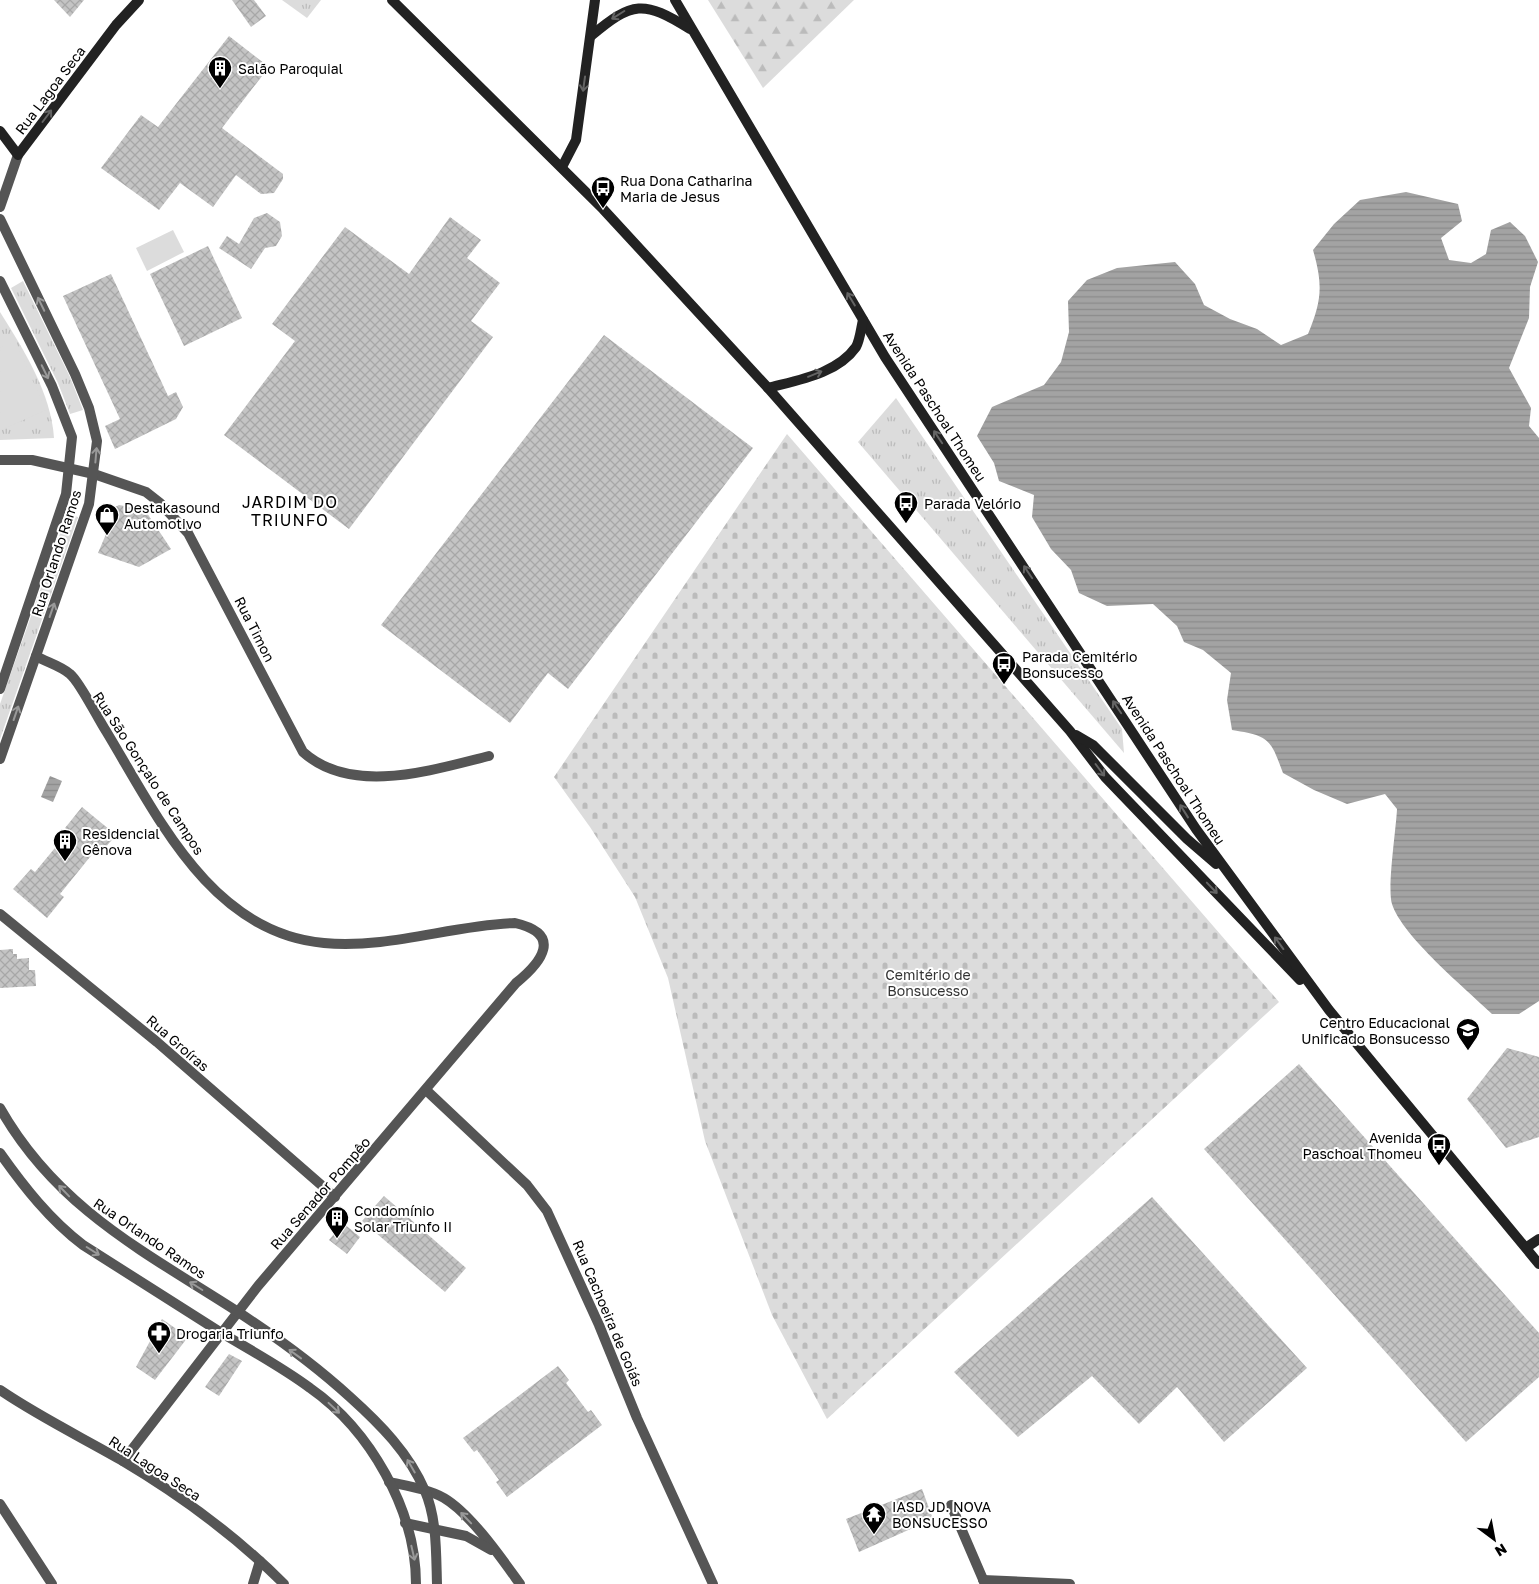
<svg xmlns="http://www.w3.org/2000/svg" width="1539" height="1584" font-family="'Golos Text',sans-serif">
	<style>
		.grass { fill: url(#grass-tufts) }
		.forest { fill: url(#forest-firs) }
		.cemetery { fill: url(#cemetery-stones) }
		.pitch { fill: #dcdcdc }
		.water { fill: url(#water-rules) }
		.building { fill: url(#building-cross-hatch) }
		.lines { fill: none; stroke-linecap: round; stroke-linejoin: round }
		.minor { stroke: #555; stroke-width: 10 }
		.tertiary { stroke: #555; stroke-width: 10 }
		.secondary { stroke: #222; stroke-width: 10 }
		.oneway { stroke: #646464 }
		.oneway2 { stroke: #999 }
		.labels { text-anchor: middle; dominant-baseline: central; stroke-width: 4; stroke-linejoin: round; paint-order: stroke }
		.poi-label { font-size: 14px; fill: #000; stroke: #fff; text-anchor: start }
		.street-label { font-size: 14px; fill: #000; stroke: #fff }
		.park-label { font-size: 14px; fill: #333; stroke: #fff }
		.quarter-label { font-size: 16px; letter-spacing: 1px; fill: #000; stroke: #fff }
	</style>
	<defs>
		<pattern id="grass-tufts" width="24" height="20" patternUnits="userSpaceOnUse" patternTransform="scale(1.25)"><rect width="24" height="20" fill="#dcdcdc"/><path d="M3 7l-1-3M5 7V3M7 7l1-3M15 17l-1-3M17 17v-4M19 17l1-3" fill="none" stroke="#bbb"/></pattern>
		<pattern id="forest-firs" width="22" height="20" patternUnits="userSpaceOnUse" patternTransform="scale(1.25)"><rect width="22" height="20" fill="#dcdcdc"/><path d="M5 1l3.5 6h-7zM16 11l3.5 6h-7z" fill="#bbb"/></pattern>
		<pattern id="cemetery-stones" width="16" height="16" patternUnits="userSpaceOnUse" patternTransform="scale(1.25)"><rect width="16" height="16" fill="#dcdcdc"/><path d="M2 7V4a2 2 0 0 1 4 0v3zM10 15v-3a2 2 0 0 1 4 0v3z" fill="#bbb"/></pattern>
		<pattern id="water-rules" width="6" height="5" patternUnits="userSpaceOnUse" patternTransform="scale(1.25)"><rect width="6" height="5" fill="#a3a3a3"/><path d="M0 2.5h6" fill="none" stroke="#8b8b8b"/></pattern>
		<pattern id="building-cross-hatch" width="8" height="8" patternUnits="userSpaceOnUse" patternTransform="scale(1.25)"><rect width="8" height="8" fill="#c4c4c4"/><path d="M0 0l8 8M0 8l8-8" fill="none" stroke="#a7a7a7"/></pattern>
	</defs>
	<rect width="100%" height="100%" fill="#fff"/>
	<g class="grass">
		<polygon points="282,0 321,0 307,18"/>
		<polygon points="23,281 70,377 83,410 70,414 58,383 11,288"/>
		<path d="M0,312C24,350 51,393 54,438L0,440Z"/>
		<polygon points="896,398 1122,729 1124,753 858,442"/>
		<polygon points="67,514 78,517 0,739 0,704"/>
	</g>
	<polygon class="forest" points="708,0 854,0 763,88"/>
	<polygon class="cemetery" points="787,434 1279,1002 827,1419 772,1315 705,1141 668,978 635,897 590,827 554,777"/>
	<g class="pitch">
		<polygon points="173,230 184,252 147,271 136,248"/>
		<polygon points="15,341 46,410 1,430 0,348"/>
	</g>
	<g class="water">
		<path d="M1406,192L1458,204L1462,221L1441,238L1449,260L1471,263L1486,254L1491,230L1510,222L1525,236L1538,262L1530,287L1529,318L1509,368L1531,408L1529,426L1539,438V1001L1519,1014H1492C1466,989 1402,936 1392,904C1387,888 1396,830 1397,809L1385,794L1347,804L1314,790L1283,773C1270,738 1269,736 1232,730L1227,700L1231,673L1203,650L1184,642L1177,626L1153,604L1107,606L1079,593L1071,570L1051,549L1032,517L1034,495L999,481L994,463L977,436L992,407L1044,385L1061,362L1069,332L1068,301L1087,280L1117,268L1175,262L1195,284L1204,305L1230,319L1257,329L1281,345L1308,334C1322,300 1323,285 1313,250L1334,224L1360,200Z"/>
		<polygon points="50,776 62,781 53,802 41,797"/>
	</g>
	<g class="building">
		<polygon points="54,0 84,0 70,17"/>
		<polygon points="232,0 254,0 266,16 251,27"/>
		<polygon points="229,36 269,67 222,128 283,174 283,179 274,193 261,194 236,175 213,207 180,183 159,210 101,168 141,115 158,127"/>
		<polygon points="267,213 280,222 282,236 276,246 265,248 251,269 219,248 227,236 239,244 254,218"/>
		<polygon points="450,217 481,240 467,258 500,283 471,321 493,337 349,529 224,435 295,341 272,324 345,227 409,274"/>
		<polygon points="208,246 242,318 184,346 150,274"/>
		<polygon points="111,274 168,396 176,392 183,407 176,419 115,449 105,426 120,419 63,296"/>
		<polygon points="604,335 753,448 568,689 548,673 510,723 381,625"/>
		<polygon points="141,504 171,549 139,567 98,553 109,527 113,508 119,505 136,508"/>
		<polygon points="82,807 116,835 99,855 94,852 60,894 64,897 47,918 13,889 31,869 35,872 69,831 65,828"/>
		<polygon points="13,949 13,954 17,954 17,959 29,958 29,970 35,970 36,986 0,988 0,950"/>
		<polygon points="1507,1048 1539,1057 1539,1137 1506,1148 1467,1099"/>
		<polygon points="1299,1064 1539,1333 1539,1377 1466,1442 1204,1149"/>
		<polygon points="384,1196 466,1268 445,1292 362,1221"/>
		<polygon points="1152,1197 1307,1368 1224,1442 1177,1387 1139,1424 1092,1376 1018,1437 954,1372"/>
		<polygon points="343,1223 360,1237 347,1254 329,1240"/>
		<polygon points="162,1319 188,1337 155,1380 136,1367"/>
		<polygon points="229,1354 242,1361 219,1396 205,1387"/>
		<polygon points="558,1366 569,1380 566,1383 588,1412 591,1410 602,1425 507,1497 496,1482 499,1480 477,1450 474,1452 463,1438"/>
		<polygon points="922,1489 933,1519 859,1552 846,1519"/>
	</g>
	<g class="lines">
		<g class="minor">
			<path d="M0,460H32L94,474L146,492L160,503L188,533L303,752C352,796 432,770 489,756"/>
			<path d="M36,656C46,662 61,666 70,674C80,682 98,719 106,731C158,817 211,933 324,943C389,949 452,925 515,923C563,934 542,962 516,983L258,1286L123,1461"/>
			<polyline points="0,914 157,1042 335,1197"/>
			<polyline points="426,1090 527,1185 547,1211 599,1325 637,1418 713,1584"/>
			<path d="M0,1390C38,1416 81,1437 121,1460C180,1495 236,1536 284,1584"/>
			<path d="M389,1482C407,1486 428,1489 444,1498C471,1514 502,1559 520,1584"/>
			<polyline points="0,1504 52,1584"/>
			<polyline points="951,1505 985,1584"/>
			<polyline points="405,1523 466,1536 491,1550"/>
			<polyline points="983,1580 1070,1584"/>
			<polyline points="253,1584 260,1561"/>
		</g>
		<g class="tertiary">
			<polyline points="0,207 18,155"/>
			<polyline points="0,219 75,374 89,408 97,441 89,504 0,759"/>
			<polyline points="0,281 52,386 72,437 66,494 0,689"/>
			<path d="M0,1108C56,1207 143,1251 235,1310C275,1336 315,1365 350,1397C380,1424 409,1453 425,1491C437,1519 436,1553 437,1584"/>
			<path d="M0,1153C24,1187 50,1220 83,1245C129,1274 174,1303 220,1332C250,1350 282,1367 310,1388C370,1430 416,1510 416,1584"/>
		</g>
		<g class="secondary">
			<polyline points="392,0 603,209 768,388 1070,731 1105,777 1300,980"/>
			<polyline points="675,0 885,357 1196,829 1329,1010 1539,1264"/>
			<path d="M591,36C633,1 643,0 690,29"/>
			<polyline points="0,131 18,155 116,25 139,0"/>
			<polyline points="562,167 576,140 595,0"/>
			<path d="M768,388C798,380 837,374 856,347C860,340 861,328 863,320"/>
			<polyline points="1076,735 1093,745 1187,839 1216,864"/>
			<polyline points="1527,1247 1539,1239"/>
		</g>
	</g>
	<defs><path id="oneway-shaft" d="M-6 0H5M1.5-3L5.5 0L1.5 3" fill="none" stroke-width="1.6" stroke-linecap="round" stroke-linejoin="round" transform="scale(1.25)"/></defs>
	<g class="oneway">
		<use href="#oneway-shaft" transform="translate(618 15) rotate(148)"/>
		<use href="#oneway-shaft" transform="translate(584 84) rotate(98)"/>
		<use href="#oneway-shaft" transform="translate(47 116) rotate(-53)"/>
		<use href="#oneway-shaft" transform="translate(851 299) rotate(-121)"/>
		<use href="#oneway-shaft" transform="translate(815 374) rotate(-22)"/>
		<use href="#oneway-shaft" transform="translate(938 437) rotate(-124)"/>
		<use href="#oneway-shaft" transform="translate(1028 572) rotate(-124)"/>
		<use href="#oneway-shaft" transform="translate(1117 707) rotate(-124)"/>
		<use href="#oneway-shaft" transform="translate(1100 770) rotate(53)"/>
		<use href="#oneway-shaft" transform="translate(1184 811) rotate(-122)"/>
		<use href="#oneway-shaft" transform="translate(1212 888) rotate(46)"/>
		<use href="#oneway-shaft" transform="translate(1279 943) rotate(-126)"/>
	</g>
	<g class="oneway2">
		<use href="#oneway-shaft" transform="translate(41 304) rotate(-116)"/>
		<use href="#oneway-shaft" transform="translate(45 372) rotate(64)"/>
		<use href="#oneway-shaft" transform="translate(96 455) rotate(-85)"/>
		<use href="#oneway-shaft" transform="translate(52 610) rotate(-71)"/>
		<use href="#oneway-shaft" transform="translate(16 713) rotate(-71)"/>
		<use href="#oneway-shaft" transform="translate(64 1191) rotate(-134)"/>
		<use href="#oneway-shaft" transform="translate(93 1251) rotate(32)"/>
		<use href="#oneway-shaft" transform="translate(196 1286) rotate(-148)"/>
		<use href="#oneway-shaft" transform="translate(295 1354) rotate(-144)"/>
		<use href="#oneway-shaft" transform="translate(334 1408) rotate(43)"/>
		<use href="#oneway-shaft" transform="translate(411 1466) rotate(-120)"/>
		<use href="#oneway-shaft" transform="translate(466 1518) rotate(-134)"/>
		<use href="#oneway-shaft" transform="translate(413 1553) rotate(77)"/>
	</g>
	<defs>
		<g id="building-pin" transform="scale(1.25)"><path d="M0 17L-7.5 6A9.5 9.5 0 1 1 7.5 6Z" fill="#000" stroke="#fff"/><path d="M-4-6H4V6H1V3H-1V6H-4ZM-2.5-4.3h1.7v1.8h-1.7ZM.8-4.3h1.7v1.8H.8ZM-2.5-1h1.7V.8h-1.7ZM.8-1h1.7V.8H.8Z" fill="#fff"/></g>
		<g id="bus-pin" transform="scale(1.25)"><path d="M0 17L-7.5 6A9.5 9.5 0 1 1 7.5 6Z" fill="#000" stroke="#fff"/><path d="M-5-6H5V4H4V6H2V4H-2V6H-4V4H-5ZM-3.5-4V0h7V-4ZM-3.5 1.2v1.5H-2V1.2ZM2 1.2v1.5H3.5V1.2Z" fill="#fff"/></g>
		<g id="shop-pin" transform="scale(1.25)"><path d="M0 17L-7.5 6A9.5 9.5 0 1 1 7.5 6Z" fill="#000" stroke="#fff"/><path d="M-5-2.5h2.3a2.7 3.5 0 0 1 5.4 0H5L5.5 6h-11ZM-1.5-2.5h3a1.5 2.3 0 0 0-3 0Z" fill="#fff"/></g>
		<g id="school-pin" transform="scale(1.25)"><path d="M0 17L-7.5 6A9.5 9.5 0 1 1 7.5 6Z" fill="#000" stroke="#fff"/><path d="M0-5L7-2L0 1L-7-2ZM-4 1L0 2.5L4 1V4Q0 6-4 4Z" fill="#fff"/></g>
		<g id="pharmacy-pin" transform="scale(1.25)"><path d="M0 17L-7.5 6A9.5 9.5 0 1 1 7.5 6Z" fill="#000" stroke="#fff"/><path d="M-2-6h4v4h4v4h-4v4h-4v-4h-4v-4h4Z" fill="#fff"/></g>
		<g id="temple-pin" transform="scale(1.25)"><path d="M0 17L-7.5 6A9.5 9.5 0 1 1 7.5 6Z" fill="#000" stroke="#fff"/><path d="M0-6L5-2H3V0L6.5 2.5H4V6H1.5V3h-3V6H-4V2.5H-6.5L-3 0V-2H-5Z" fill="#fff"/></g>
	</defs>
	<g fill-rule="evenodd">
		<use href="#building-pin" x="220" y="68"/>
		<use href="#bus-pin" x="603" y="188"/>
		<use href="#bus-pin" x="906" y="503"/>
		<use href="#shop-pin" x="107" y="515"/>
		<use href="#bus-pin" x="1004" y="664"/>
		<use href="#building-pin" x="65" y="841"/>
		<use href="#school-pin" x="1468" y="1030"/>
		<use href="#bus-pin" x="1439" y="1145"/>
		<use href="#building-pin" x="337" y="1218"/>
		<use href="#pharmacy-pin" x="159" y="1333"/>
		<use href="#temple-pin" x="874" y="1514"/>
	</g>
	<g class="labels">
		<g class="poi-label">
			<text x="238" y="68">Salão Paroquial</text>
			<text x="620" y="180">Rua Dona Catharina<tspan x="620" dy="16">Maria de Jesus</tspan></text>
			<text x="924" y="503">Parada Velório</text>
			<text x="124" y="507">Destakasound<tspan x="124" dy="16">Automotivo</tspan></text>
			<text x="1022" y="656">Parada Cemitério<tspan x="1022" dy="16">Bonsucesso</tspan></text>
			<text x="82" y="833">Residencial<tspan x="82" dy="16">Gênova</tspan></text>
			<text x="1450" y="1022" text-anchor="end">Centro Educacional<tspan x="1450" dy="16">Unificado Bonsucesso</tspan></text>
			<text x="1422" y="1137" text-anchor="end">Avenida<tspan x="1422" dy="16">Paschoal Thomeu</tspan></text>
			<text x="354" y="1210">Condomínio<tspan x="354" dy="16">Solar Triunfo II</tspan></text>
			<text x="176" y="1333">Drogaria Triunfo</text>
			<text x="892" y="1506">IASD JD. NOVA<tspan x="892" dy="16">BONSUCESSO</tspan></text>
		</g>
		<g class="street-label">
			<text transform="translate(50 90) rotate(-53)">Rua Lagoa Seca</text>
			<text transform="translate(935 406) rotate(57)">Avenida Paschoal Thomeu</text>
			<text transform="translate(56 553) rotate(-72)">Rua Orlando Ramos</text>
			<text transform="translate(255 629) rotate(63)">Rua Timon</text>
			<text transform="translate(1174 769) rotate(57)">Avenida Paschoal Thomeu</text>
			<text transform="translate(149 773) rotate(57)">Rua São Gonçalo de Campos</text>
			<text transform="translate(178 1043) rotate(41)">Rua Groíras</text>
			<text transform="translate(320 1193) rotate(-49)">Rua Senador Pompêo</text>
			<text transform="translate(150 1238) rotate(34)">Rua Orlando Ramos</text>
			<text transform="translate(608 1313) rotate(67)">Rua Cachoeira de Goiás</text>
			<text transform="translate(155 1468) rotate(33)">Rua Lagoa Seca</text>
		</g>
		<g class="park-label">
			<text x="928" y="974">Cemitério de<tspan x="928" dy="16">Bonsucesso</tspan></text>
		</g>
		<g class="quarter-label">
			<text x="290" y="502">JARDIM DO<tspan x="290" dy="18">TRIUNFO</tspan></text>
		</g>
	</g>
	<g transform="translate(1494 1539) rotate(148)" stroke="#ffffff" stroke-width="4" paint-order="stroke">
	<path d="M0-4L9 19L0 12L-9 19Z" fill="#000000"/>
	<text y="-8" font-size="14" font-weight="bold" text-anchor="middle" fill="#000000">N</text>
	</g>
</svg>
